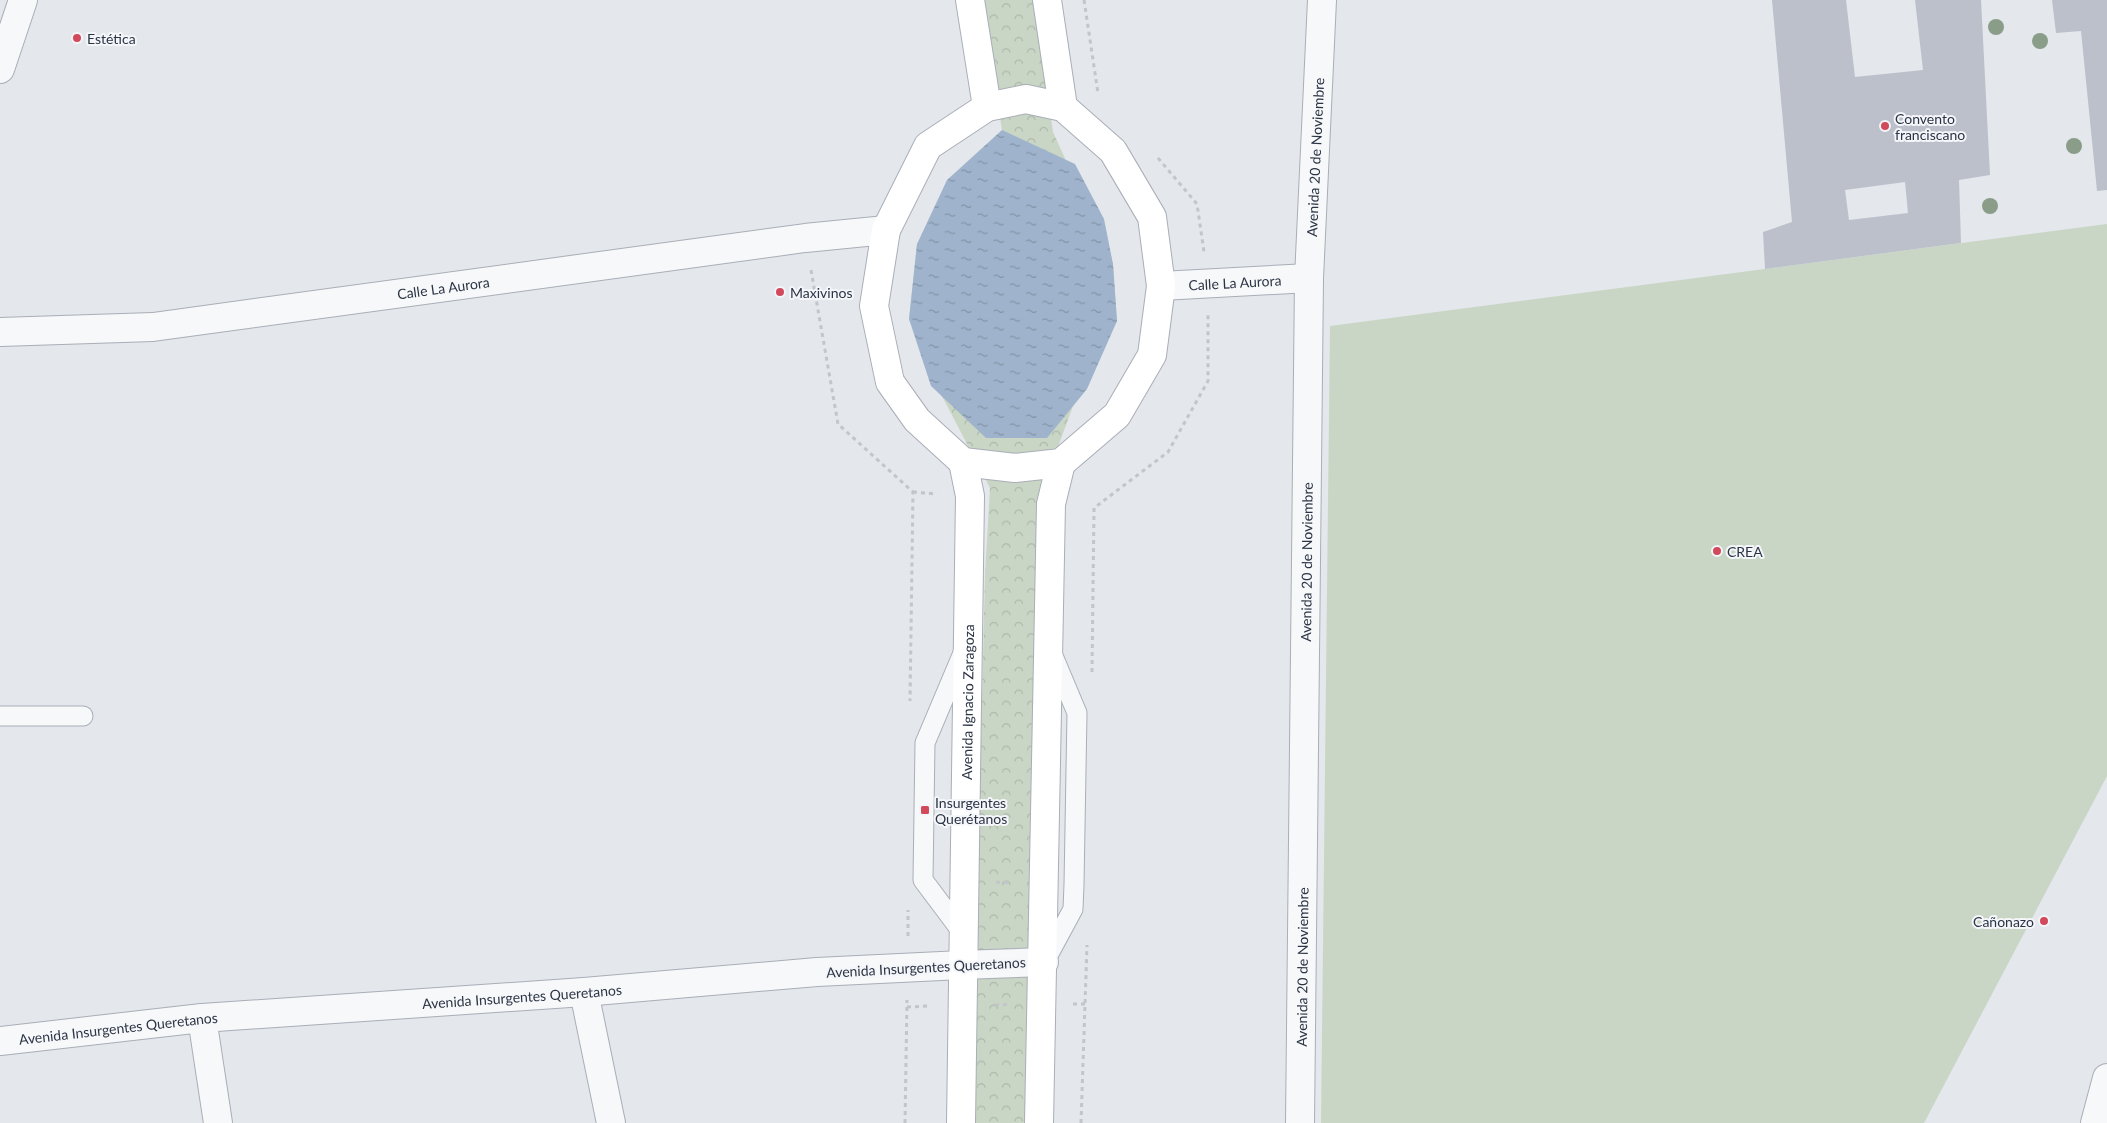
<svg xmlns="http://www.w3.org/2000/svg" width="2107" height="1123" font-family="Lato,sans-serif">
	<style>
		.grass { fill: #c9d6c5 }
		.park { fill: url(#park-crowns) }
		.water { fill: url(#water-ripples) }
		.building { fill: #bbc0ca; fill-rule: evenodd }
		.lines { fill: none; stroke-linecap: round; stroke-linejoin: round }
		.service-casing { stroke: #a9aeb7; stroke-width: 21 }
		.minor-casing { stroke: #a9aeb7; stroke-width: 30 }
		.tertiary-casing { stroke: #a9aeb7; stroke-width: 30 }
		.secondary-casing { stroke: #a9aeb7; stroke-width: 30 }
		.path { stroke: #c2c5cb; stroke-width: 3; stroke-dasharray: 4 4; stroke-linecap: butt }
		.service { stroke: #f7f8fa; stroke-width: 19 }
		.minor { stroke: #f7f8fa; stroke-width: 28 }
		.tertiary { stroke: #f7f8fa; stroke-width: 28 }
		.secondary { stroke: #fff; stroke-width: 28 }
		.tree { fill: #899d89 }
		.poi-dot { fill: #d1495b; stroke: #f4f6f9; stroke-width: 2 }
		.labels { text-anchor: middle; dominant-baseline: central; stroke-width: 4; stroke-linejoin: round; paint-order: stroke }
		.poi-label { font-size: 14px; fill: #2b3445; stroke: #f4f6f9; text-anchor: start }
		.street-label { font-size: 14px; fill: #2b3445; stroke: #f4f6f9 }
	</style>
	<defs>
		<pattern id="park-crowns" width="20" height="18" patternUnits="userSpaceOnUse" patternTransform="scale(1.25)"><rect width="20" height="18" fill="#c9d6c5"/><path d="M2 6a3 3 0 1 1 6 0M12 15a3 3 0 1 1 6 0" fill="none" stroke="#adb8ab"/></pattern>
		<pattern id="water-ripples" width="26" height="14" patternUnits="userSpaceOnUse" patternTransform="scale(1.25)"><rect width="26" height="14" fill="#9fb4cc"/><path d="M2 4q2-2 4 0t4 0M15 11q2-2 4 0t4 0" fill="none" stroke="#8293a7"/></pattern>
	</defs>
	<rect width="100%" height="100%" fill="#e4e7ec"/>
	<polygon class="grass" points="2107,224 2107,776 1924,1123 1321,1123 1330,326"/>
	<polygon class="park" points="981,0 1033,0 1053,132 1113,264 1117,321 1073,406 1040,496 1028,1123 972,1123 985,574 990,488 943,398 909,319 917,244 1002,130"/>
	<polygon class="water" points="1002,130 1075,164 1104,219 1113,264 1117,321 1087,389 1047,438 986,438 931,386 909,319 917,244 947,180"/>
	<g class="building">
		<path d="M1772,0H1846L1855,77L1923,70L1915,0H1981L1990,175L1959,180L1961,243L1765,269L1763,232L1792,222ZM1905,182L1908,213L1849,220L1845,190Z"/>
		<polygon points="2052,0 2107,0 2107,190 2097,191 2081,31 2056,33"/>
	</g>
	<g class="lines">
		<g class="service-casing">
			<g id="service">
				<polyline points="0,716 83,716"/>
				<polyline points="962,932 923,880 925,743 963,653"/>
				<polyline points="1045,961 1073,909 1074,885 1077,713 1051,651"/>
			</g>
		</g>
		<g class="minor-casing">
			<g id="minor">
				<path id="s1" d="M1161,286L1309,278"/>
				<path id="s2" d="M0,332L153,327L805,238L886,230"/>
				<polyline points="962,965 1044,962"/>
				<polyline points="584,992 611,1123"/>
				<polyline points="202,1018 218,1123"/>
				<path id="s3" d="M1300,1123L1309,278L1322,0"/>
			</g>
		</g>
		<g class="tertiary-casing">
			<g id="tertiary">
				<polyline points="0,69 23,0"/>
				<path id="s4" d="M0,1041L202,1018L584,992L817,972L962,965"/>
				<polyline points="2095,1123 2107,1078"/>
			</g>
		</g>
		<g class="secondary-casing">
			<g id="secondary">
				<polyline points="970,0 987,107"/>
				<polyline points="1047,0 1063,107"/>
				<polygon points="1026,99 1063,107 1113,151 1152,217 1161,286 1152,355 1117,415 1061,463 1015,468 963,462 917,420 890,382 874,306 886,230 928,146 987,107"/>
				<path id="s5" d="M961,1123L970,496L963,462"/>
				<polyline points="1039,1123 1051,504 1061,463"/>
			</g>
		</g>
		<g class="path">
			<polyline points="1084,0 1098,93"/>
			<polyline points="1158,158 1197,204 1204,252"/>
			<polyline points="811,270 838,424 913,492 910,701"/>
			<polyline points="913,492 937,494"/>
			<polyline points="1092,672 1094,508 1168,452 1208,381 1208,315"/>
			<polyline points="996,882 1010,883"/>
			<polyline points="908,936 908,910"/>
			<polyline points="1073,1004 1085,1004"/>
			<polyline points="995,1005 1009,1004"/>
			<polyline points="907,1007 929,1006"/>
			<polyline points="905,1123 907,1000"/>
			<polyline points="1081,1123 1087,945"/>
		</g>
		<use href="#service" class="service"/>
		<use href="#minor" class="minor"/>
		<use href="#tertiary" class="tertiary"/>
		<use href="#secondary" class="secondary"/>
	</g>
	<g class="tree">
		<circle cx="1996" cy="27" r="8"/>
		<circle cx="2040" cy="41" r="8"/>
		<circle cx="2074" cy="146" r="8"/>
		<circle cx="1990" cy="206" r="8"/>
	</g>
	<g class="poi-dot">
		<circle cx="77" cy="38" r="5"/>
		<circle cx="1885" cy="126" r="5"/>
		<circle cx="780" cy="292" r="5"/>
		<circle cx="1717" cy="551" r="5"/>
		<rect x="920" y="805" width="10" height="10" rx="2.5"/>
		<circle cx="2044" cy="921" r="5"/>
	</g>
	<g class="labels">
		<g class="poi-label">
			<text x="87" y="38">Estética</text>
			<text x="1895" y="118">Convento<tspan x="1895" dy="16">franciscano</tspan></text>
			<text x="790" y="292">Maxivinos</text>
			<text x="1727" y="551">CREA</text>
			<text x="935" y="802">Insurgentes<tspan x="935" dy="16">Querétanos</tspan></text>
			<text x="2034" y="921" text-anchor="end">Cañonazo</text>
		</g>
		<g class="street-label">
			<text stroke="none"><textPath href="#s3" startOffset="966">Avenida 20 de Noviembre</textPath></text>
			<text stroke="none"><textPath href="#s1" startOffset="74">Calle La Aurora</textPath></text>
			<text stroke="none"><textPath href="#s2" startOffset="446">Calle La Aurora</textPath></text>
			<text stroke="none"><textPath href="#s3" startOffset="561">Avenida 20 de Noviembre</textPath></text>
			<text stroke="none"><textPath href="#s5" startOffset="421">Avenida Ignacio Zaragoza</textPath></text>
			<text stroke="none"><textPath href="#s3" startOffset="156">Avenida 20 de Noviembre</textPath></text>
			<text transform="translate(926 967) rotate(-3)">Avenida Insurgentes Queretanos</text>
			<text stroke="none"><textPath href="#s4" startOffset="524">Avenida Insurgentes Queretanos</textPath></text>
			<text stroke="none"><textPath href="#s4" startOffset="119">Avenida Insurgentes Queretanos</textPath></text>
		</g>
	</g>
</svg>
